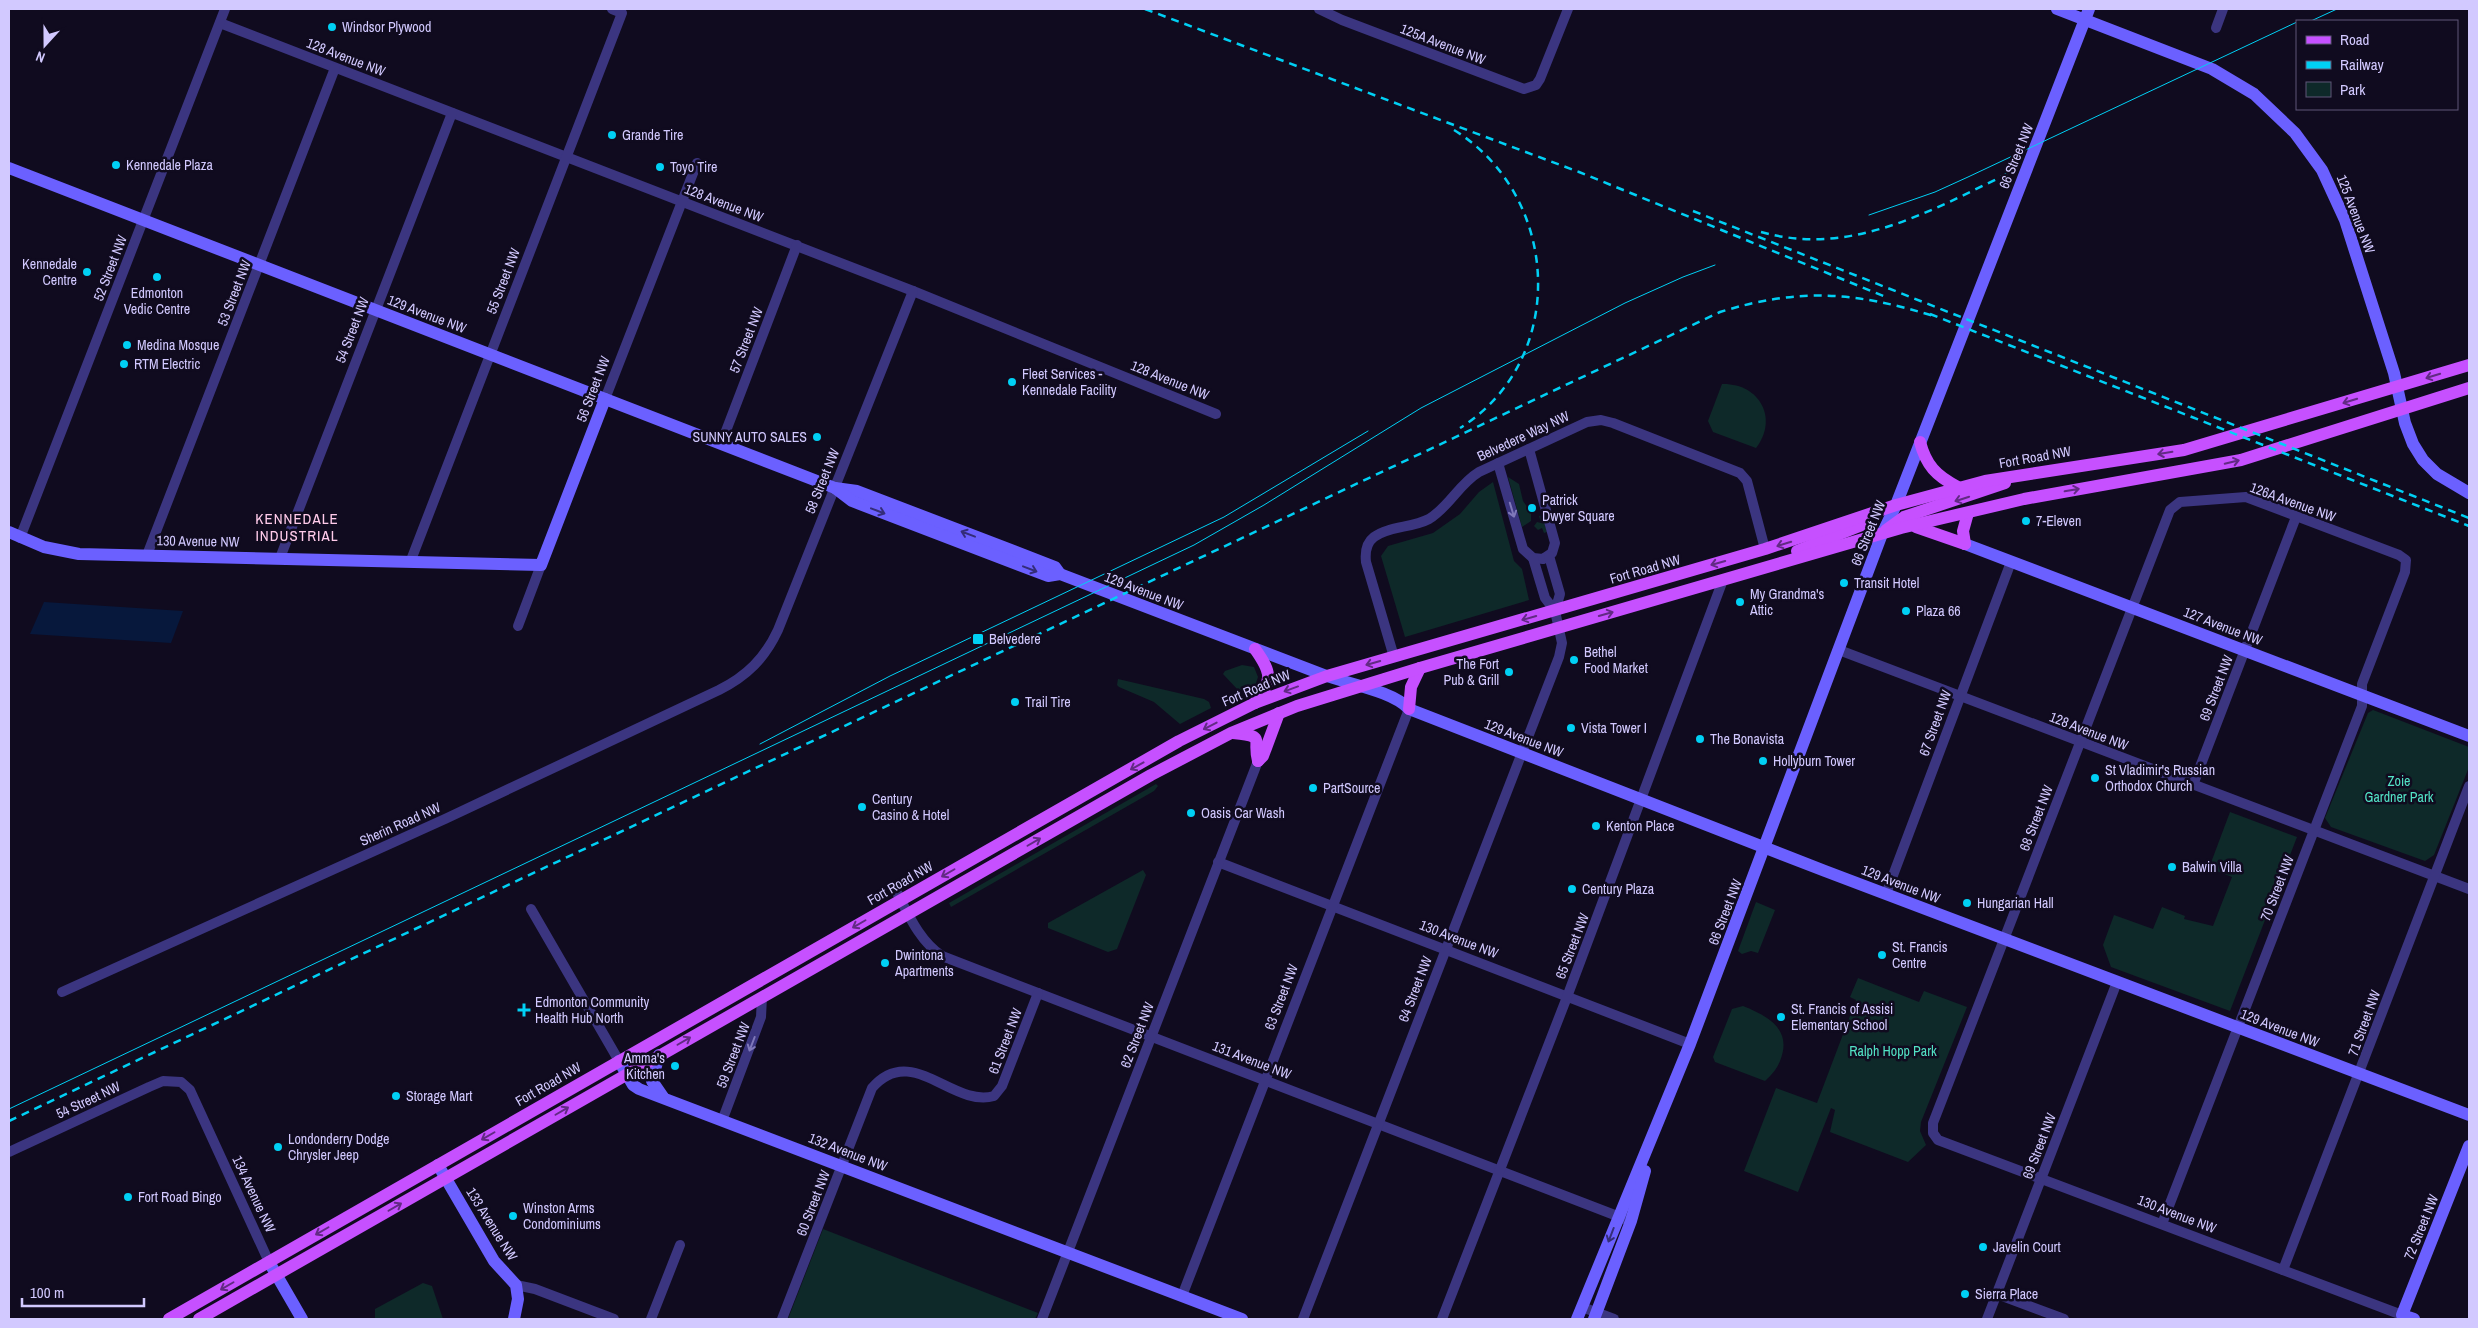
<svg xmlns="http://www.w3.org/2000/svg" width="2478" height="1328" font-family="'Archivo Narrow',sans-serif">
	<style>
		.green { fill: #0e2929 }
		.water { fill: #07183c }
		.lines { fill: none; stroke-linecap: round; stroke-linejoin: round }
		.street { stroke: #3b3580; stroke-width: 10 }
		.secondary { stroke: #6b60ff; stroke-width: 12 }
		.primary { stroke: #c650ff; stroke-width: 12 }
		.tram { stroke: #00d0f4; stroke-width: 1 }
		.rail { stroke: #00d0f4; stroke-width: 2.5; stroke-dasharray: 8 6; stroke-linecap: butt }
		.oneway { stroke: #622a84 }
		.oneway2 { stroke: #7f78b9 }
		.oneway3 { stroke: #342d79 }
		.poi-dot { fill: #00d0f4; stroke: #100b1f; stroke-width: 2 }
		.labels { text-anchor: middle; dominant-baseline: central; stroke-width: 5; stroke-linejoin: round; paint-order: stroke }
		.poi-label { font-size: 14px; fill: #d2c9ff; stroke: #100b1f; text-anchor: start }
		.street-label { font-size: 14px; fill: #d2c9ff; stroke: #100b1f }
		.park-label { font-size: 14px; fill: #52e2c5; stroke: #100b1f }
		.neighbourhood-label { font-size: 15px; letter-spacing: 1px; fill: #ffcbea; stroke: #100b1f }
	</style>
	<rect width="100%" height="100%" fill="#100b1f"/>
	<g class="green">
		<path d="M1722,384C1759,383 1779,418 1756,448L1713,432L1708,421Z"/>
		<polygon points="1508,477 1519,484 1523,501 1531,512 1531,521 1522,527"/>
		<polygon points="1493,482 1514,561 1522,569 1529,600 1405,637 1381,556 1388,546 1433,533 1460,514 1479,492"/>
		<polygon points="1543,515 1547,532 1544,533 1542,528 1538,530 1534,526 1537,522 1541,523 1539,516"/>
		<polygon points="1242,665 1254,667 1258,677 1255,686 1244,692 1239,691 1223,674 1225,671"/>
		<polygon points="1118,679 1204,699 1209,702 1211,708 1180,724 1154,702 1119,687 1117,685"/>
		<polygon points="2373,710 2469,747 2469,767 2434,855 2425,861 2331,827 2325,818 2368,713"/>
		<polygon points="1156,784 1158,786 1154,791 951,907 949,903"/>
		<polygon points="2230,812 2297,837 2230,1011 2111,967 2103,945 2114,915 2153,929 2162,907 2185,916 2184,919 2213,926 2232,877 2209,868"/>
		<polygon points="1143,870 1146,875 1117,949 1108,952 1048,928 1048,923"/>
		<polygon points="1756,902 1775,910 1758,953 1751,951 1742,954 1738,951"/>
		<polygon points="1858,978 1919,1002 1924,991 1967,1007 1921,1122 1920,1131 1926,1145 1908,1162 1830,1132 1835,1110 1831,1108 1798,1192 1744,1171 1776,1088 1817,1103 1856,1000 1850,997"/>
		<path d="M1743,1006C1765,1015 1790,1027 1782,1055C1779,1066 1774,1073 1765,1081L1715,1062L1713,1057L1732,1009Z"/>
		<polygon points="823,1229 1038,1313 1035,1319 788,1319"/>
		<polygon points="423,1283 432,1286 443,1319 375,1319 375,1309"/>
	</g>
	<polygon class="water" points="44,602 183,611 171,643 30,634"/>
	<g class="lines">
		<g class="street">
			<polyline points="1319,9 1342,20 1524,89 1536,85 1540,79 1568,9"/>
			<polyline points="220,23 913,291 1216,414"/>
			<polyline points="2216,28 2223,9"/>
			<polyline points="605,399 697,163"/>
			<polyline points="721,444 797,245"/>
			<polyline points="1498,463 1523,549 1533,558 1543,559 1552,553 1555,543 1529,449"/>
			<polyline points="20,538 225,9"/>
			<polyline points="147,555 335,68"/>
			<polyline points="1549,556 1560,594 1555,611"/>
			<polyline points="280,558 452,113"/>
			<polyline points="411,560 622,13 612,9"/>
			<polyline points="518,626 541,565"/>
			<polyline points="1839,650 2469,889"/>
			<path d="M1394,657L1366,562C1365,553 1366,543 1374,537C1389,526 1412,528 1429,519C1449,507 1459,484 1479,472L1587,422L1601,420L1613,423L1740,473L1747,481L1765,549"/>
			<polyline points="2193,785 2296,517"/>
			<polyline points="1218,862 1690,1044"/>
			<path d="M894,887C907,911 918,940 942,956L1625,1219"/>
			<polyline points="1886,894 2011,562"/>
			<polyline points="531,909 619,1061"/>
			<path d="M62,992L445,819L719,690C747,676 765,658 778,630L913,291"/>
			<polyline points="722,1121 761,1017 762,997"/>
			<polyline points="9,1152 149,1087 163,1081 181,1082 190,1090 269,1262"/>
			<polyline points="2162,1224 2362,706 2362,684 2405,572 2406,560 2399,555 2246,497 2180,502 2170,510 1933,1123 1933,1133 1938,1140 2402,1315 2401,1319"/>
			<polyline points="2283,1270 2469,786"/>
			<polyline points="516,1285 535,1289 614,1319"/>
			<polyline points="1997,1294 2064,1319"/>
			<polyline points="1182,1296 1409,709"/>
			<polyline points="1582,1307 1614,1319"/>
			<polyline points="651,1319 680,1245"/>
			<path d="M782,1319L872,1088C912,1042 952,1108 994,1096L1002,1086L1038,993"/>
			<polyline points="1042,1319 1258,761"/>
			<polyline points="1303,1319 1559,657 1562,643 1555,611 1545,598 1533,558"/>
			<polyline points="1442,1319 1567,997 1723,580"/>
			<polyline points="1987,1319 2117,982"/>
		</g>
		<g class="secondary">
			<polyline points="2057,9 2212,69 2254,94 2295,133 2322,170 2345,220 2394,373 2405,423 2413,444 2423,460 2437,474 2469,493"/>
			<polyline points="9,168 835,488 857,491 1055,567 1060,574"/>
			<path d="M835,488L852,501L1048,576L1060,574C1148,608 1236,642 1324,675C1348,684 1393,691 1409,709L1825,871L2469,1115"/>
			<polyline points="9,532 44,547 79,554 541,565 605,399"/>
			<polyline points="1965,544 2469,736"/>
			<polyline points="659,1055 652,1081 663,1097"/>
			<polyline points="619,1061 633,1085 639,1089 1242,1319"/>
			<polyline points="438,1165 494,1261 516,1285 518,1299 514,1319"/>
			<polyline points="269,1262 302,1319"/>
			<polyline points="1577,1319 1690,1044 1882,534 1896,505 2089,9"/>
			<polyline points="1594,1319 1631,1221 1645,1171"/>
			<polyline points="2414,1319 2402,1315 2469,1146"/>
		</g>
		<g class="primary">
			<path d="M1920,442C1926,465 1936,476 1958,487"/>
			<polyline points="1916,527 1965,544"/>
			<polyline points="1886,530 1904,517 2005,483"/>
			<polyline points="1965,544 1963,531 1968,513"/>
			<polyline points="1797,551 1862,525"/>
			<path d="M1255,649C1272,673 1273,680 1255,703"/>
			<polyline points="1409,709 1411,687 1420,668"/>
			<path d="M1233,733C1267,736 1252,739 1258,761"/>
			<polyline points="1258,761 1263,756 1279,713"/>
			<polyline points="169,1319 1179,741 1255,703 1327,676 1765,549 1896,505 1985,481 2184,450 2469,365"/>
			<polyline points="199,1319 1151,775 1231,733 1297,706 1420,668 1901,528 2024,499 2241,460 2469,388"/>
		</g>
		<g class="tram">
			<polyline points="2311,21 2337,9"/>
			<polyline points="1869,215 1935,192 1968,177 2297,22"/>
			<polyline points="760,744 890,676 1224,517 1368,431"/>
			<polyline points="9,1109 1194,545 1264,505 1421,408 1625,303 1683,277 1715,265"/>
		</g>
		<g class="rail">
			<polyline points="1145,9 1579,172 1886,297"/>
			<path d="M1454,130C1561,196 1569,360 1460,428"/>
			<polyline points="1693,211 2469,518"/>
			<path d="M1761,232C1850,257 1928,212 2007,174"/>
			<polyline points="1930,314 2469,526"/>
			<path d="M9,1121L1720,312C1801,287 1856,292 1937,317"/>
		</g>
	</g>
	<defs><path id="oneway-shaft" d="M-6 0H5M1.5-3L5.5 0L1.5 3" fill="none" stroke-width="1.6" stroke-linecap="round" stroke-linejoin="round" transform="scale(1.25)"/></defs>
	<g class="oneway">
		<use href="#oneway-shaft" transform="translate(2433 376) rotate(163)"/>
		<use href="#oneway-shaft" transform="translate(2350 401) rotate(163)"/>
		<use href="#oneway-shaft" transform="translate(2165 453) rotate(171)"/>
		<use href="#oneway-shaft" transform="translate(2232 462) rotate(-13)"/>
		<use href="#oneway-shaft" transform="translate(2072 490) rotate(-10)"/>
		<use href="#oneway-shaft" transform="translate(1962 499) rotate(162)"/>
		<use href="#oneway-shaft" transform="translate(1784 544) rotate(163)"/>
		<use href="#oneway-shaft" transform="translate(1718 563) rotate(164)"/>
		<use href="#oneway-shaft" transform="translate(1606 614) rotate(-16)"/>
		<use href="#oneway-shaft" transform="translate(1529 618) rotate(164)"/>
		<use href="#oneway-shaft" transform="translate(1373 663) rotate(164)"/>
		<use href="#oneway-shaft" transform="translate(1291 689) rotate(160)"/>
		<use href="#oneway-shaft" transform="translate(1210 726) rotate(153)"/>
		<use href="#oneway-shaft" transform="translate(1137 766) rotate(151)"/>
		<use href="#oneway-shaft" transform="translate(1034 842) rotate(-30)"/>
		<use href="#oneway-shaft" transform="translate(948 873) rotate(150)"/>
		<use href="#oneway-shaft" transform="translate(859 924) rotate(150)"/>
		<use href="#oneway-shaft" transform="translate(684 1041) rotate(-30)"/>
		<use href="#oneway-shaft" transform="translate(562 1111) rotate(-30)"/>
		<use href="#oneway-shaft" transform="translate(488 1136) rotate(150)"/>
		<use href="#oneway-shaft" transform="translate(395 1207) rotate(-30)"/>
		<use href="#oneway-shaft" transform="translate(322 1231) rotate(150)"/>
		<use href="#oneway-shaft" transform="translate(227 1286) rotate(150)"/>
	</g>
	<g class="oneway2">
		<use href="#oneway-shaft" transform="translate(1512 510) rotate(73)"/>
		<use href="#oneway-shaft" transform="translate(752 1044) rotate(111)"/>
	</g>
	<g class="oneway3">
		<use href="#oneway-shaft" transform="translate(878 511) rotate(21)"/>
		<use href="#oneway-shaft" transform="translate(968 534) rotate(-159)"/>
		<use href="#oneway-shaft" transform="translate(1030 569) rotate(21)"/>
		<use href="#oneway-shaft" transform="translate(1611 1235) rotate(111)"/>
	</g>
	<g class="poi-dot">
		<circle cx="332" cy="27" r="5"/>
		<circle cx="612" cy="135" r="5"/>
		<circle cx="116" cy="165" r="5"/>
		<circle cx="660" cy="167" r="5"/>
		<circle cx="87" cy="272" r="5"/>
		<circle cx="157" cy="277" r="5"/>
		<circle cx="127" cy="345" r="5"/>
		<circle cx="124" cy="364" r="5"/>
		<circle cx="1012" cy="382" r="5"/>
		<circle cx="817" cy="437" r="5"/>
		<circle cx="1532" cy="508" r="5"/>
		<circle cx="2026" cy="521" r="5"/>
		<circle cx="1844" cy="583" r="5"/>
		<circle cx="1740" cy="602" r="5"/>
		<circle cx="1906" cy="611" r="5"/>
		<rect x="972" y="633" width="12" height="12" rx="2.5"/>
		<circle cx="1574" cy="660" r="5"/>
		<circle cx="1509" cy="672" r="5"/>
		<circle cx="1015" cy="702" r="5"/>
		<circle cx="1571" cy="728" r="5"/>
		<circle cx="1700" cy="739" r="5"/>
		<circle cx="1763" cy="761" r="5"/>
		<circle cx="2095" cy="778" r="5"/>
		<circle cx="1313" cy="788" r="5"/>
		<circle cx="862" cy="807" r="5"/>
		<circle cx="1191" cy="813" r="5"/>
		<circle cx="1596" cy="826" r="5"/>
		<circle cx="2172" cy="867" r="5"/>
		<circle cx="1572" cy="889" r="5"/>
		<circle cx="1967" cy="903" r="5"/>
		<circle cx="1882" cy="955" r="5"/>
		<circle cx="885" cy="963" r="5"/>
		<path d="M521.5 1002.5h5v5h5v5h-5v5h-5v-5h-5v-5h5z"/>
		<circle cx="1781" cy="1017" r="5"/>
		<circle cx="675" cy="1066" r="5"/>
		<circle cx="396" cy="1096" r="5"/>
		<circle cx="278" cy="1147" r="5"/>
		<circle cx="128" cy="1197" r="5"/>
		<circle cx="513" cy="1216" r="5"/>
		<circle cx="1983" cy="1247" r="5"/>
		<circle cx="1965" cy="1294" r="5"/>
	</g>
	<g class="labels">
		<g class="poi-label">
			<text x="342" y="27">Windsor Plywood</text>
			<text x="622" y="135">Grande Tire</text>
			<text x="126" y="165">Kennedale Plaza</text>
			<text x="670" y="167">Toyo Tire</text>
			<text x="77" y="264" text-anchor="end">Kennedale<tspan x="77" dy="16">Centre</tspan></text>
			<text x="157" y="293" text-anchor="middle">Edmonton<tspan x="157" dy="16">Vedic Centre</tspan></text>
			<text x="137" y="345">Medina Mosque</text>
			<text x="134" y="364">RTM Electric</text>
			<text x="1022" y="374">Fleet Services -<tspan x="1022" dy="16">Kennedale Facility</tspan></text>
			<text x="807" y="437" text-anchor="end">SUNNY AUTO SALES</text>
			<text x="1542" y="500">Patrick<tspan x="1542" dy="16">Dwyer Square</tspan></text>
			<text x="2036" y="521">7-Eleven</text>
			<text x="1854" y="583">Transit Hotel</text>
			<text x="1750" y="594">My Grandma's<tspan x="1750" dy="16">Attic</tspan></text>
			<text x="1916" y="611">Plaza 66</text>
			<text x="989" y="639">Belvedere</text>
			<text x="1584" y="652">Bethel<tspan x="1584" dy="16">Food Market</tspan></text>
			<text x="1499" y="664" text-anchor="end">The Fort<tspan x="1499" dy="16">Pub &amp; Grill</tspan></text>
			<text x="1025" y="702">Trail Tire</text>
			<text x="1581" y="728">Vista Tower I</text>
			<text x="1710" y="739">The Bonavista</text>
			<text x="1773" y="761">Hollyburn Tower</text>
			<text x="2105" y="770">St Vladimir's Russian<tspan x="2105" dy="16">Orthodox Church</tspan></text>
			<text x="1323" y="788">PartSource</text>
			<text x="872" y="799">Century<tspan x="872" dy="16">Casino &amp; Hotel</tspan></text>
			<text x="1201" y="813">Oasis Car Wash</text>
			<text x="1606" y="826">Kenton Place</text>
			<text x="2182" y="867">Balwin Villa</text>
			<text x="1582" y="889">Century Plaza</text>
			<text x="1977" y="903">Hungarian Hall</text>
			<text x="1892" y="947">St. Francis<tspan x="1892" dy="16">Centre</tspan></text>
			<text x="895" y="955">Dwintona<tspan x="895" dy="16">Apartments</tspan></text>
			<text x="535" y="1002">Edmonton Community<tspan x="535" dy="16">Health Hub North</tspan></text>
			<text x="1791" y="1009">St. Francis of Assisi<tspan x="1791" dy="16">Elementary School</tspan></text>
			<text x="665" y="1058" text-anchor="end">Amma's<tspan x="665" dy="16">Kitchen</tspan></text>
			<text x="406" y="1096">Storage Mart</text>
			<text x="288" y="1139">Londonderry Dodge<tspan x="288" dy="16">Chrysler Jeep</tspan></text>
			<text x="138" y="1197">Fort Road Bingo</text>
			<text x="523" y="1208">Winston Arms<tspan x="523" dy="16">Condominiums</tspan></text>
			<text x="1993" y="1247">Javelin Court</text>
			<text x="1975" y="1294">Sierra Place</text>
		</g>
		<g class="street-label">
			<text transform="translate(1443 44) rotate(21)">125A Avenue NW</text>
			<text transform="translate(346 57) rotate(21)">128 Avenue NW</text>
			<text transform="translate(2016 156) rotate(-68)">66 Street NW</text>
			<text transform="translate(724 203) rotate(21)">128 Avenue NW</text>
			<text transform="translate(2356 214) rotate(69)">125 Avenue NW</text>
			<text transform="translate(110 268) rotate(-69)">52 Street NW</text>
			<text transform="translate(503 281) rotate(-69)">55 Street NW</text>
			<text transform="translate(234 293) rotate(-69)">53 Street NW</text>
			<text transform="translate(427 314) rotate(21)">129 Avenue NW</text>
			<text transform="translate(352 330) rotate(-69)">54 Street NW</text>
			<text transform="translate(746 340) rotate(-69)">57 Street NW</text>
			<text transform="translate(1170 380) rotate(22)">128 Avenue NW</text>
			<text transform="translate(593 389) rotate(-69)">56 Street NW</text>
			<text transform="translate(1523 436) rotate(-25)">Belvedere Way NW</text>
			<text transform="translate(2035 457) rotate(-10)">Fort Road NW</text>
			<text transform="translate(822 481) rotate(-68)">58 Street NW</text>
			<text transform="translate(2293 502) rotate(20)">126A Avenue NW</text>
			<text transform="translate(1868 533) rotate(-68)">66 Street NW</text>
			<text transform="translate(198 541) rotate(1)">130 Avenue NW</text>
			<text transform="translate(1645 569) rotate(-16)">Fort Road NW</text>
			<text transform="translate(1144 591) rotate(21)">129 Avenue NW</text>
			<text transform="translate(2223 626) rotate(21)">127 Avenue NW</text>
			<text transform="translate(1256 688) rotate(-23)">Fort Road NW</text>
			<text transform="translate(2216 688) rotate(-69)">69 Street NW</text>
			<text transform="translate(1935 723) rotate(-70)">67 Street NW</text>
			<text transform="translate(2089 731) rotate(21)">128 Avenue NW</text>
			<text transform="translate(1524 738) rotate(21)">129 Avenue NW</text>
			<text transform="translate(2036 818) rotate(-69)">68 Street NW</text>
			<text transform="translate(400 824) rotate(-24)">Sherin Road NW</text>
			<text transform="translate(900 883) rotate(-30)">Fort Road NW</text>
			<text transform="translate(1901 884) rotate(21)">129 Avenue NW</text>
			<text transform="translate(2277 888) rotate(-69)">70 Street NW</text>
			<text transform="translate(1725 912) rotate(-69)">66 Street NW</text>
			<text transform="translate(1459 939) rotate(21)">130 Avenue NW</text>
			<text transform="translate(1572 946) rotate(-69)">65 Street NW</text>
			<text transform="translate(1415 989) rotate(-69)">64 Street NW</text>
			<text transform="translate(1281 997) rotate(-69)">63 Street NW</text>
			<text transform="translate(2364 1023) rotate(-70)">71 Street NW</text>
			<text transform="translate(2280 1028) rotate(21)">129 Avenue NW</text>
			<text transform="translate(1137 1035) rotate(-69)">62 Street NW</text>
			<text transform="translate(1005 1041) rotate(-69)">61 Street NW</text>
			<text transform="translate(733 1055) rotate(-69)">59 Street NW</text>
			<text transform="translate(1252 1060) rotate(21)">131 Avenue NW</text>
			<text transform="translate(548 1084) rotate(-30)">Fort Road NW</text>
			<text transform="translate(88 1100) rotate(-25)">54 Street NW</text>
			<text transform="translate(2039 1146) rotate(-69)">69 Street NW</text>
			<text transform="translate(848 1152) rotate(21)">132 Avenue NW</text>
			<text transform="translate(254 1194) rotate(65)">134 Avenue NW</text>
			<text transform="translate(813 1203) rotate(-69)">60 Street NW</text>
			<text transform="translate(2177 1214) rotate(21)">130 Avenue NW</text>
			<text transform="translate(492 1224) rotate(58)">133 Avenue NW</text>
			<text transform="translate(2421 1227) rotate(-68)">72 Street NW</text>
		</g>
		<g class="park-label">
			<text x="2399" y="781">Zoie<tspan x="2399" dy="16">Gardner Park</tspan></text>
			<text x="1893" y="1051">Ralph Hopp Park</text>
		</g>
		<g class="neighbourhood-label">
			<text x="297" y="518">KENNEDALE<tspan x="297" dy="17">INDUSTRIAL</tspan></text>
		</g>
	</g>
	<rect width="2478" height="1328" fill="none" stroke="#d2c9ff" stroke-width="20"/>
	<rect x="2296" y="20" width="162" height="90" fill="#100b1f" stroke="#5e5779"/>
	<rect x="2306" y="36" width="25" height="8" fill="#c650ff" stroke="#5e5779"/>
	<text x="2340" y="45" font-size="15" fill="#d2c9ff">Road</text>
	<rect x="2306" y="61" width="25" height="8" fill="#00d0f4" stroke="#5e5779"/>
	<text x="2340" y="70" font-size="15" fill="#d2c9ff">Railway</text>
	<rect x="2306" y="82" width="25" height="15" fill="#0e2929" stroke="#5e5779"/>
	<text x="2340" y="95" font-size="15" fill="#d2c9ff">Park</text>
	<g transform="translate(45 45) rotate(201)" stroke="#100b1f" stroke-width="4" paint-order="stroke">
	<path d="M0-4L9 19L0 12L-9 19Z" fill="#d2c9ff"/>
	<text y="-8" font-size="14" font-weight="bold" text-anchor="middle" fill="#d2c9ff">N</text>
	</g>
	<path d="M22 1298v8h122v-8" fill="none" stroke="#d2c9ff" stroke-width="2.5"/>
	<text x="30" y="1298" font-size="15" fill="#d2c9ff" stroke="#100b1f" stroke-width="4" paint-order="stroke">100 m</text>
</svg>
